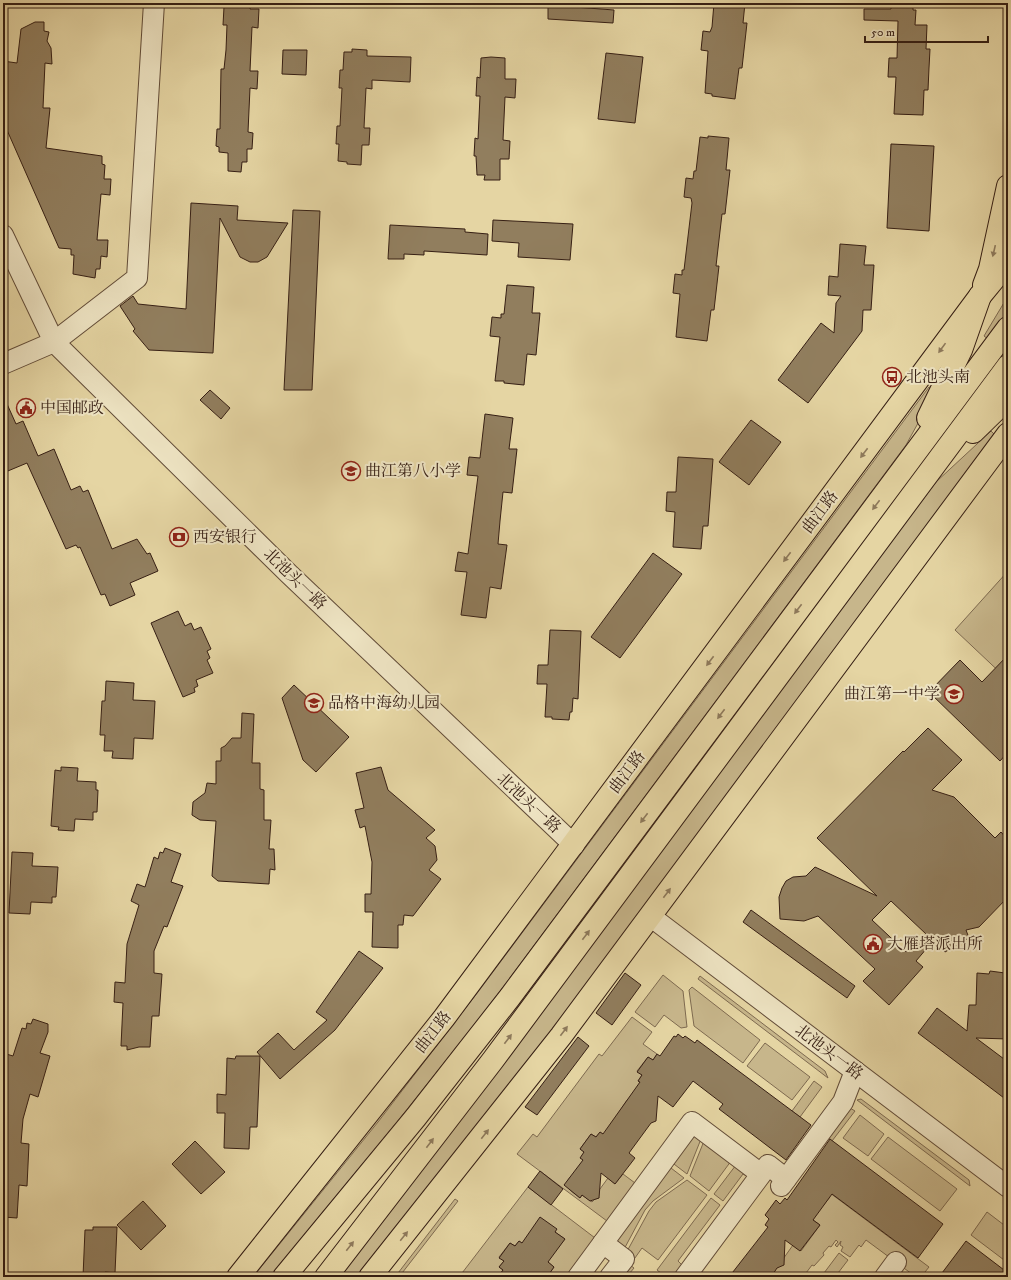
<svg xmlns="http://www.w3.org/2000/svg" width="1011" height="1280" font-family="'IM FELL DW Pica','Noto Serif SC',serif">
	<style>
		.green { fill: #c7b68b; stroke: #7e6a50 }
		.building { fill: #917e5e; stroke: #361f14; fill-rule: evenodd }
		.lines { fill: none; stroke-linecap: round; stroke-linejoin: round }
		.minor-casing { stroke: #624c38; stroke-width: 22 }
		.major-casing { stroke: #361f14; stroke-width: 24 }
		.highway-casing { stroke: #361f14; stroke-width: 24 }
		.minor { stroke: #eee4c3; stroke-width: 20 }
		.major { stroke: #e5d5a3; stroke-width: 22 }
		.highway { stroke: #e5d5a3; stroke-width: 22 }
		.oneway { fill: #8e7a5c }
		.labels { text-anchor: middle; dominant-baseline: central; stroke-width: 4; stroke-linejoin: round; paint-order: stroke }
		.poi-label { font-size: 16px; fill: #361f14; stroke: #eee4c3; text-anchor: start }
		.street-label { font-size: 16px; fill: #361f14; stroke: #eee4c3 }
	</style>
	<rect width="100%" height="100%" fill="#e5d5a3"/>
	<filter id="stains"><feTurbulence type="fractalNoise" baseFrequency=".005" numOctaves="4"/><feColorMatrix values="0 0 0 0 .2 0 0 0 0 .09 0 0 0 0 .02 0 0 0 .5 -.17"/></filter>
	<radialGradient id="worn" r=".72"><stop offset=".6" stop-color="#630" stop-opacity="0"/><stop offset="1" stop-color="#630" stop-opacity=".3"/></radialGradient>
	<g class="green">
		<polygon points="1008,296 1008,314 989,340 984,336"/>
		<polygon points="929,387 933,388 934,394 906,445 486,1010 397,1122 270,1277 253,1277 378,1122 478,992"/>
		<path d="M991,431L995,435C786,718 580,1004 359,1277H338L936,482Z"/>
		<polygon points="1008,571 1008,680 955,630"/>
		<polygon points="663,975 683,991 687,1027 681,1028 664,1015 655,1027 635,1012"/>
		<polygon points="700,976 825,1071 828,1078 698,979"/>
		<polygon points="692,987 760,1040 743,1063 694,1026 689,990"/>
		<polygon points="632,1017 652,1032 643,1044 657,1054 653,1060 648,1057 637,1071 642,1075 638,1081 641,1084 629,1101 627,1100 604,1135 600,1132 596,1137 591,1134 580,1149 584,1152 584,1161 571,1178 570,1177 568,1180 571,1191 580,1198 582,1195 592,1202 595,1199 599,1198 597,1193 608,1178 615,1184 623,1174 639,1186 611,1224 517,1154 533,1134 537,1137 599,1054 602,1056"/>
		<polygon points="765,1043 810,1077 792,1100 747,1066"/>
		<polygon points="814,1081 822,1087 800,1117 792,1111"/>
		<polygon points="861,1099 969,1180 970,1186 857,1100"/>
		<polygon points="850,1108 855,1111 832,1141 828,1137"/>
		<polygon points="860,1115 884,1134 868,1156 843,1138"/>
		<polygon points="694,1128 703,1134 687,1174 670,1161"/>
		<polygon points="706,1136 734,1157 709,1191 690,1176"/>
		<polygon points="888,1137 957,1189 940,1211 871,1159"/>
		<polygon points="739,1161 750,1178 743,1174 723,1201 714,1194"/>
		<polygon points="667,1165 684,1178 653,1201 645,1210 622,1253 609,1243"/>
		<polygon points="687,1180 707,1195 658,1260 642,1248 630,1265 634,1268 629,1274 624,1271 625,1255 649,1211 656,1202"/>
		<polygon points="528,1187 599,1241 572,1277 547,1277 554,1267 547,1261 565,1239 555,1232 523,1244 519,1241 515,1246 510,1243 499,1257 504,1261 499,1267 503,1270 498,1277 459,1277"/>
		<polygon points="822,1187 929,1267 921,1277 916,1277 866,1240 861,1247 859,1245 850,1257 841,1251 843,1247 840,1245 841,1241 837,1247 835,1245 838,1242 836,1240 831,1247 829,1246 823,1253 824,1255 814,1266 812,1265 803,1277 771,1277 767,1262 776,1269 793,1245 801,1251 820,1225 812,1219 830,1197"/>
		<polygon points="711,1198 720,1205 678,1261 684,1267 676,1277 666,1277 657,1270"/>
		<polygon points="455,1199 458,1201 399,1277 395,1277"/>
		<polygon points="987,1212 1008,1228 1008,1263 971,1235"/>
		<polygon points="839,1253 848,1260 835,1277 821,1277"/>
	</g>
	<g class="building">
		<polygon points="228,3 251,3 250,9 259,9 258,28 252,27 250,71 258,71 257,89 250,88 248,132 253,133 252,149 247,149 247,162 242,162 241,172 228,171 228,153 219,152 219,147 216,146 217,129 220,129 221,69 224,69 226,50 227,25 223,25 224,7 228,7"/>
		<polygon points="714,3 745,3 743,23 747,23 742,68 739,68 735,99 712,96 712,94 705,93 708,51 701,50 703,31 710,32 712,27"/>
		<polygon points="891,3 913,3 913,10 916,10 915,25 927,25 926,49 930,49 929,68 928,90 924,90 923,115 894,114 896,77 888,77 889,58 897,58 898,21 864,20 864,9 891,9"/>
		<polygon points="548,5 614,10 613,23 548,19"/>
		<polygon points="35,22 44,22 44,31 49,32 47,41 51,48 52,64 45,63 43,108 50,108 46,148 102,156 102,164 105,165 104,179 111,179 110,195 101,194 97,240 108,240 107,257 101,256 100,269 96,269 95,278 73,274 74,255 71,255 71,249 59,248 3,121 3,61 17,63 21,29"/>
		<polygon points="352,49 367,50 367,56 411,57 410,82 372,80 372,89 366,88 364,128 370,128 369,145 362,145 361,165 347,164 347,162 338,161 339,144 336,144 337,126 340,126 342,88 339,88 340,70 343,70 344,52 352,52"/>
		<polygon points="283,50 307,50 306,75 282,74"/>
		<polygon points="606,53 643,57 635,123 598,119"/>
		<polygon points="491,57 505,58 505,79 516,79 515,98 505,97 503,140 510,141 509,159 500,159 500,180 484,180 485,175 477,175 476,156 474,156 475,138 478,139 480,96 476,96 477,77 480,78 481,58"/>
		<polygon points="708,136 729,138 726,170 730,170 725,214 722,214 716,266 719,266 714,310 711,310 707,341 676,337 680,294 673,293 675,274 682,275 682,270 684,270 692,203 691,198 684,197 686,178 693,179 694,171 696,171 700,137 708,138"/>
		<polygon points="891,144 934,146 929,231 887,228"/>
		<polygon points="191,203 238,206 237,220 288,223 267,257 258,262 250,262 240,257 220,218 213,353 149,350 133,331 135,329 120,306 133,296 138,304 186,309"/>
		<polygon points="293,210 320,211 312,390 284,390"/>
		<polygon points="493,220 573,224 570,260 518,257 519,243 492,241"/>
		<polygon points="390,225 465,229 465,232 488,234 487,255 424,251 424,255 404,254 404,259 388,259"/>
		<polygon points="840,244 866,246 864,265 874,265 871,310 863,310 862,331 808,403 778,380 821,323 834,333 836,303 841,296 828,295 829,276 838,277"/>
		<polygon points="507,285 534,287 532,313 540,313 536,355 527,354 524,385 504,383 504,381 495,381 500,337 490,336 492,317 501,318 501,314 504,314"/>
		<polygon points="210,390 230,408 221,419 200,400"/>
		<polygon points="3,395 16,424 23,421 38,456 54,449 71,490 80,486 83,492 88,490 112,549 137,539 147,554 150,553 158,571 130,583 135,595 110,606 105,594 101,595 80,547 78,548 76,545 66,549 27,463 3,473"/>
		<polygon points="485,414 513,418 509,449 517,449 512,493 503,492 500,521 498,544 507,545 501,589 490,587 486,618 461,615 467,572 455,571 458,552 468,554 478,476 467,475 469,457 480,458"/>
		<polygon points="751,420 781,442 749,485 719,462"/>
		<polygon points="678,457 713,459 708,526 703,526 701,549 673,547 675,512 666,511 667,492 676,492"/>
		<polygon points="653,553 682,574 620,658 591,637"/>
		<polygon points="178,611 185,626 191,623 194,630 201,627 211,649 207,651 210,658 207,660 213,673 196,680 198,686 194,688 195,692 183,697 151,623"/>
		<polygon points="550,630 581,631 578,699 573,698 572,712 570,712 569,720 552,719 552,717 545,717 547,684 537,684 538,665 548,665"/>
		<polygon points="1008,655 1008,752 1000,761 929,692 960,660 982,682"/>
		<polygon points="106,681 134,683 133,700 155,701 153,739 134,738 133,759 112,758 113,751 104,751 105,735 100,735 102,701 105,701"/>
		<polygon points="294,685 349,737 316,772 303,760 282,698"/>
		<polygon points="242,713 254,714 252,763 260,763 260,789 264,790 264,820 271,820 269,849 274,849 275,870 270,869 269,884 218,881 212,876 216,821 200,820 192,815 193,802 205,793 207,783 216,784 216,761 221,761 221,748 225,746 232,738 241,738"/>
		<path d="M928,728L962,760L932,790L954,797L995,838L1001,832L1008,840V897L979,927L966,930L969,938L945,952L933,941L916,961L923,967L889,1005L863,981L875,969L818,916L804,921L780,919L779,897L782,888L786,881L793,877L806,876L815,867L877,896L817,838L903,751L904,752ZM891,901L926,934L906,952L872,920Z"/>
		<polygon points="61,767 78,768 77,781 96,782 96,790 98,790 97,812 93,812 93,820 75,819 74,831 58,830 59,827 51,826 55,770 61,771"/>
		<polygon points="381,767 388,790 435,830 426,838 435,846 437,860 429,870 441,879 413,916 404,915 403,925 398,925 398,948 372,947 373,912 365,912 365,894 371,894 372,862 365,826 360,828 355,810 364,808 356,773"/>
		<polygon points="165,848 181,854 171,882 183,886 167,927 164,926 154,951 154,973 162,974 159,1016 152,1016 150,1047 139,1047 127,1050 127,1046 121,1046 123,1003 114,1002 115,982 125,983 127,944 139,905 131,901 137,884 145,887 154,857 158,859 160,852 163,853"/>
		<polygon points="12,852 33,853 32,866 58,867 56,897 52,897 52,903 31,902 30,914 9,913"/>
		<polygon points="751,910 855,986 847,998 743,922"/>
		<polygon points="359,951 383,968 335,1030 280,1079 257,1052 278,1033 294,1050 327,1020 316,1012"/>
		<polygon points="990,971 1005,973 1004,995 1008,995 1008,1039 976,1038 1008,1062 1008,1101 918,1033 937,1008 967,1031 969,1005 976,1005 977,973 989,974"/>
		<polygon points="625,973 641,985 612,1025 596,1013"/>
		<polygon points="33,1019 48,1024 48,1032 40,1053 50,1056 38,1097 30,1094 23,1119 21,1143 29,1144 27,1186 19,1185 17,1218 3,1217 3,1088 7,1075 3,1073 3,1053 13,1056 22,1028 26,1029 27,1023 31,1024"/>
		<polygon points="678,1034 683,1038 685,1036 695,1043 697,1040 811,1125 786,1160 719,1109 723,1104 693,1081 673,1107 658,1096 656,1121 651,1123 629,1153 635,1158 615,1184 601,1173 599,1198 590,1201 582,1195 580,1198 564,1185 583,1160 580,1158 584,1152 580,1149 591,1134 596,1137 600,1132 603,1134 640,1082 638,1081 642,1075 637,1072 648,1057 653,1060 657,1054 660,1056 674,1036 676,1037"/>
		<polygon points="578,1037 589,1046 537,1115 525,1107"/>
		<polygon points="236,1056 260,1056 257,1127 250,1127 249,1149 224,1148 225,1113 217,1113 217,1094 226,1095 227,1058 235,1059"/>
		<polygon points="830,1139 943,1224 918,1258 832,1194 813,1220 820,1225 800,1251 785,1240 784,1265 777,1268 771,1277 729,1277 768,1227 765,1225 769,1219 765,1215 776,1200 780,1204 785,1198 787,1200"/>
		<polygon points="195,1141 225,1172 201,1194 172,1164"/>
		<polygon points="540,1171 563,1189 551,1205 528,1187"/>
		<polygon points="143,1201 166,1226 141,1250 117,1225"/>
		<polygon points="540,1217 557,1229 555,1232 565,1239 548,1262 554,1267 547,1277 498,1277 503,1270 499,1267 504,1261 499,1258 510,1243 515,1246 519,1241 522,1243"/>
		<polygon points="93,1227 117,1227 115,1273 105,1272 105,1277 83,1277 85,1230 93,1230"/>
		<polygon points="966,1241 1008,1273 1008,1277 939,1277"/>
	</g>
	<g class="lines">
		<g class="minor-casing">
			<g id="minor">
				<polyline points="3,235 54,342 289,574 574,845"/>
				<polyline points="3,364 54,342 137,278 154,3"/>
				<polyline points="650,916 1008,1187"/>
				<polyline points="781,1186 843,1102 855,1071"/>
				<polyline points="578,1277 603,1243"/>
				<polyline points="610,1277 624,1259 603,1243 692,1122 761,1174"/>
				<polyline points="685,1277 768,1165 786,1179"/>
				<polyline points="885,1277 896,1262"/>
			</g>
		</g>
		<g class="major-casing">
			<g id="major">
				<polyline points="984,285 990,269 1008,186"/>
				<polyline points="238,1277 444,1018 980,296 1008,262"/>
				<polyline points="370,1277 561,1036 1008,434"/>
			</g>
		</g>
		<g class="highway-casing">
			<g id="highway">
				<polyline points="928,418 961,350 980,296"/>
				<polyline points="973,432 1008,398"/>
				<polyline points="284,1277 416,1117 510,997 1008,328"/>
				<polyline points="326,1277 493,1060 1008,366"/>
			</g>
		</g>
		<use href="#minor" class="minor"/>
		<use href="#major" class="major"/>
		<use href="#highway" class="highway"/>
	</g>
	<defs><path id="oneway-solid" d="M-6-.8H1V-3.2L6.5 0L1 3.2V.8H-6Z"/></defs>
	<g class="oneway">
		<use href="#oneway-solid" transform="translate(994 251) rotate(103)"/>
		<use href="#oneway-solid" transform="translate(942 348) rotate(126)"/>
		<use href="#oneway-solid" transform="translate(864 453) rotate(127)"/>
		<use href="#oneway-solid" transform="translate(876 505) rotate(127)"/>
		<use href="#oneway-solid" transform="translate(787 557) rotate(127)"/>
		<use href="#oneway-solid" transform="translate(798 609) rotate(127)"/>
		<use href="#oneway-solid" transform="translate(710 661) rotate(127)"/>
		<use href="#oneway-solid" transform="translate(721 714) rotate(127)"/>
		<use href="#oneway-solid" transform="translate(644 818) rotate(127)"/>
		<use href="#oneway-solid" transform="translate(667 893) rotate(-53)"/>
		<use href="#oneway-solid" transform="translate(586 935) rotate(-53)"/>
		<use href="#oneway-solid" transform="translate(564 1031) rotate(-53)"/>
		<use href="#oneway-solid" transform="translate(508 1039) rotate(-53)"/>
		<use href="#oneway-solid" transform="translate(485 1134) rotate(-52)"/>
		<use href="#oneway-solid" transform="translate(430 1143) rotate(-53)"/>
		<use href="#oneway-solid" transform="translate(404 1236) rotate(-51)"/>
		<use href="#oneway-solid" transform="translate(350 1246) rotate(-52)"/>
	</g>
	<defs>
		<g id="bus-ring" transform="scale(1)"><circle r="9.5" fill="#eee4c3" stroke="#8f2418" stroke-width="1.5"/><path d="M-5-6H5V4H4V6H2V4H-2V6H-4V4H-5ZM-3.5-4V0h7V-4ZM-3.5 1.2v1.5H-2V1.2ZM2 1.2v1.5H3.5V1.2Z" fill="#8f2418"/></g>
		<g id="civic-ring" transform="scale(1)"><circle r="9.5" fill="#eee4c3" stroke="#8f2418" stroke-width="1.5"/><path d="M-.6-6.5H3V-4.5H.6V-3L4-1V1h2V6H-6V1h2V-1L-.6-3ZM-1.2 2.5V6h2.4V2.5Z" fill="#8f2418"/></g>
		<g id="school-ring" transform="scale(1)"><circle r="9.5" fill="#eee4c3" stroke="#8f2418" stroke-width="1.5"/><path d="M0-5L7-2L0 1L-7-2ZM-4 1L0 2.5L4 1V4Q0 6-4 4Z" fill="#8f2418"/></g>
		<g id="bank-ring" transform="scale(1)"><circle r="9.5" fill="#eee4c3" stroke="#8f2418" stroke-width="1.5"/><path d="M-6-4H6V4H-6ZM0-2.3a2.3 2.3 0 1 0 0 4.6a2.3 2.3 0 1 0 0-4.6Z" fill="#8f2418"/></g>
	</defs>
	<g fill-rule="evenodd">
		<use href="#bus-ring" x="892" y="377"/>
		<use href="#civic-ring" x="26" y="408"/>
		<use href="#school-ring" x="351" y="471"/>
		<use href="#bank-ring" x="179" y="537"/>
		<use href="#school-ring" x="954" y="694"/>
		<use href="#school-ring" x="314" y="703"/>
		<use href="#civic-ring" x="873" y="944"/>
	</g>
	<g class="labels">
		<g class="poi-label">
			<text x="906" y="377">北池头南</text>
			<text x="40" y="408">中国邮政</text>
			<text x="365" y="471">曲江第八小学</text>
			<text x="193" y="537">西安银行</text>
			<text x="940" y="694" text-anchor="end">曲江第一中学</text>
			<text x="328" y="703">品格中海幼儿园</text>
			<text x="887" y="944">大雁塔派出所</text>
		</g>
		<g class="street-label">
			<text transform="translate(820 512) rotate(-53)">曲江路</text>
			<text transform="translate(295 579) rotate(44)">北池头一路</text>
			<text transform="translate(627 772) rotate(-53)">曲江路</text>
			<text transform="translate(529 803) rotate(43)">北池头一路</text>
			<text transform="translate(433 1032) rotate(-52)">曲江路</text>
			<text transform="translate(829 1052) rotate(37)">北池头一路</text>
		</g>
	</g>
	<rect width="1011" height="1280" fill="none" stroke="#e5d5a3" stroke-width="16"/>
	<rect x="4" y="4" width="1003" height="1272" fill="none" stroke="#361f14" stroke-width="2"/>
	<rect x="8" y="8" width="995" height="1264" fill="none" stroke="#361f14"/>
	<path d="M865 36v6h123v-6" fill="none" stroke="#361f14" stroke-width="2"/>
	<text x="871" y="36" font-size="12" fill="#361f14" stroke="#eee4c3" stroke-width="3" paint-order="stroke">50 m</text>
	<rect width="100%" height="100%" filter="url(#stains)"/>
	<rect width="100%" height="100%" fill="url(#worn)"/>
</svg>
